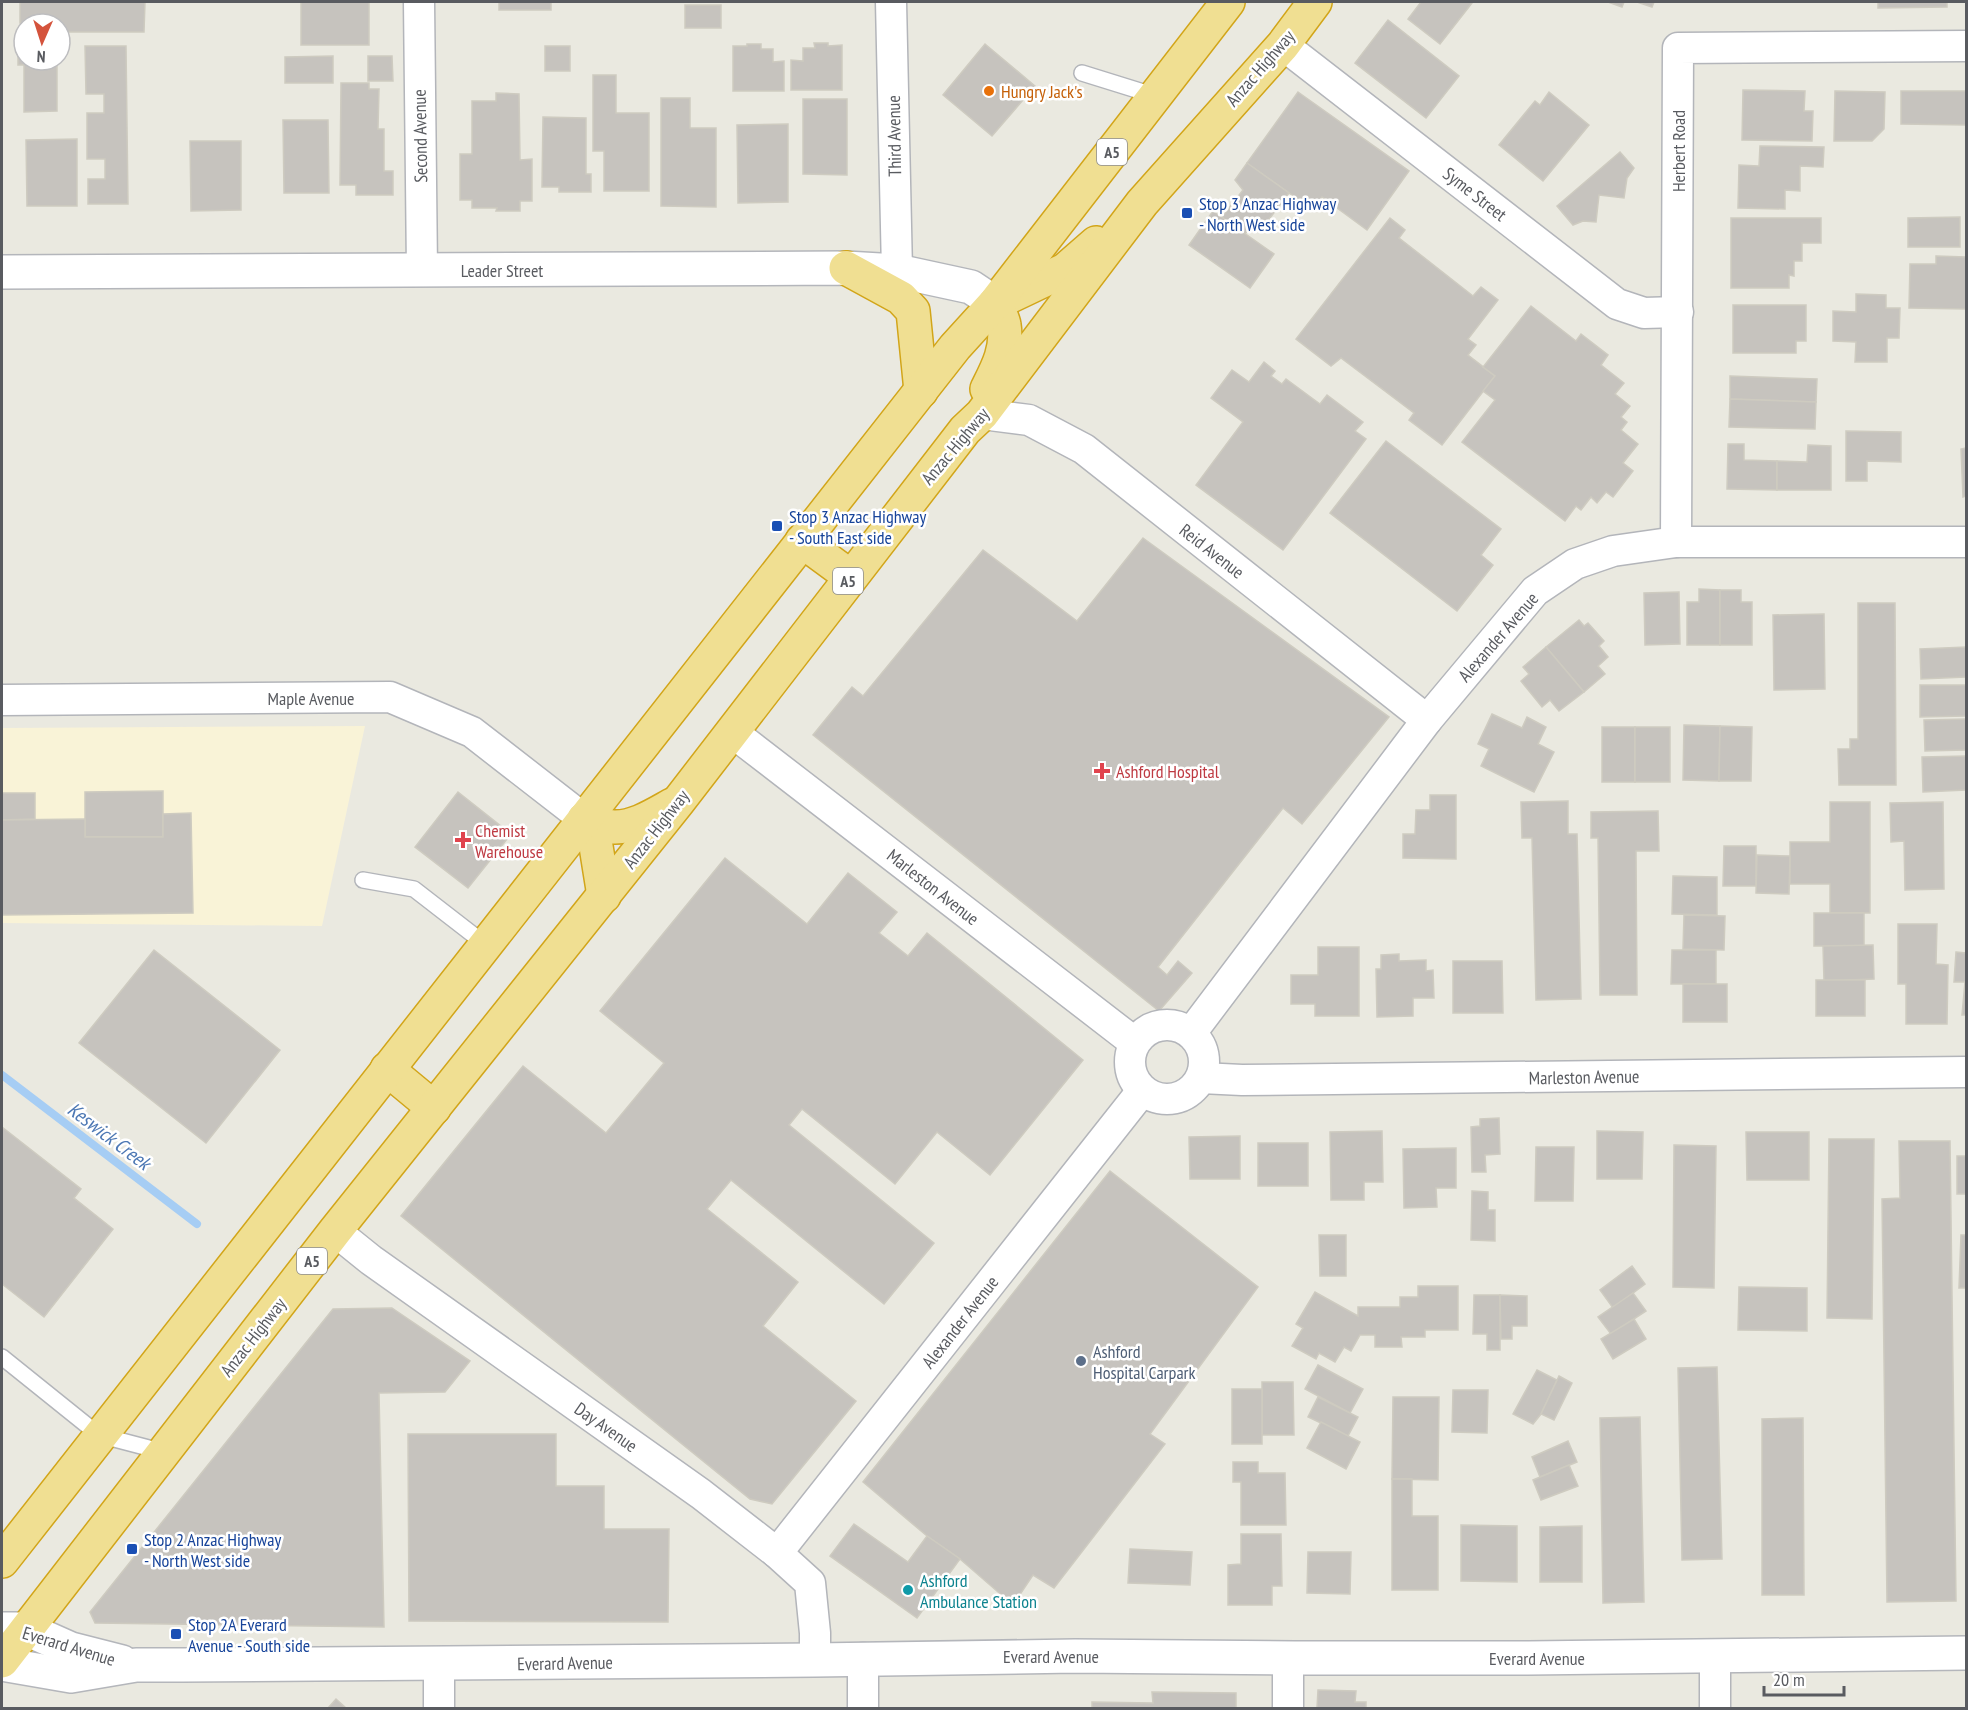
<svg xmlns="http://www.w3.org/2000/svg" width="1968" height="1710" font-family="'PT Sans Narrow',sans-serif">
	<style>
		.commercial { fill: #f9f3d7 }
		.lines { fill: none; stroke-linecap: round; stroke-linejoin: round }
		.stream { stroke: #a6cdf4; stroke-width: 8 }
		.building { fill: #c6c3be; stroke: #cecbc0; stroke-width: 1.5 }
		.lane-casing { stroke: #b3b5ba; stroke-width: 18 }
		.street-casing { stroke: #b3b5ba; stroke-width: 33 }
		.secondary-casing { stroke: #b4b6bb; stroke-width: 36 }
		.highway-casing { stroke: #d2a519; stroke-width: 36 }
		.lane { stroke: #fff; stroke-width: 15 }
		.street { stroke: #fff; stroke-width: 30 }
		.secondary { stroke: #fff; stroke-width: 33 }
		.highway { stroke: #f0df92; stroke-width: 33 }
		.food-dot { fill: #e8710a; stroke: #fff; stroke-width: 2 }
		.transit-dot { fill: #1a4fb4; stroke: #fff; stroke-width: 2 }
		.health-dot { fill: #e0444e; stroke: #fff; stroke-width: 2 }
		.service-dot { fill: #5c6f8a; stroke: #fff; stroke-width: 2 }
		.culture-dot { fill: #0f9aa8; stroke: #fff; stroke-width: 2 }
		.labels { text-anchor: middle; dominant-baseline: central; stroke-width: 5; stroke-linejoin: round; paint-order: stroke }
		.shield { fill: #fff; stroke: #8b8c90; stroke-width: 1.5 }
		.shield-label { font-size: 16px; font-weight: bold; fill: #595b60 }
		.street-label { font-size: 18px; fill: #595b60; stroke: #fff }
		.food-label { font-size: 18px; fill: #c56008; stroke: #fff; text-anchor: start }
		.transit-label { font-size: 18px; fill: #164399; stroke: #fff; text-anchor: start }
		.health-label { font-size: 18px; fill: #be3a42; stroke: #fff; text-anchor: start }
		.service-label { font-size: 18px; fill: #4e5e75; stroke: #fff; text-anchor: start }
		.culture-label { font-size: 18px; fill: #0d838f; stroke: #fff; text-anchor: start }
		.water-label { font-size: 20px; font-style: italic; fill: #4d78b4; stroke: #fff }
	</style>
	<rect width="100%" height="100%" fill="#eae9e0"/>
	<polygon class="commercial" points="365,726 322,926 2,923 2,728"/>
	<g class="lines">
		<polyline class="stream" points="2,1075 197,1224"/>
	</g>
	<g class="building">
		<polygon points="20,2 145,2 144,32 60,32 60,24 20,23"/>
		<rect x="301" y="2" width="68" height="43"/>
		<rect x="499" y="2" width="52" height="8"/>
		<polygon points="1421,2 1470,2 1472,3 1440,44 1408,19"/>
		<polygon points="1608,2 1624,2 1622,7"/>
		<polygon points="1637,2 1654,2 1652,7"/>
		<polygon points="1878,2 1947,2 1947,7 1878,8"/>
		<rect x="685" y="5" width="36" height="23"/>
		<polygon points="1388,20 1459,76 1426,118 1355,63"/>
		<polygon points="18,34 24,34 24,60 57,60 57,111 24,112 24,65 18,65"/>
		<polygon points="814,43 828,43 828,46 842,45 842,90 791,90 791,60 803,61 803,48 815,48"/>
		<polygon points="747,44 761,44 761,49 773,49 773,62 784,61 784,91 733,91 733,46 747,46"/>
		<polygon points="985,44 1035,86 992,136 943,95"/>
		<polygon points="85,46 126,46 128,204 88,204 88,179 105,179 105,159 87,159 87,113 104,113 104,94 86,94"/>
		<rect x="545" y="46" width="25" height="25"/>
		<polygon points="333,56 333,83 285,83 285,57"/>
		<polygon points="368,56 392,56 393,81 368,81"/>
		<polygon points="593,75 616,75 616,113 649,113 649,191 604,191 604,151 593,151"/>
		<polygon points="341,83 369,83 369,89 379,89 378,129 384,129 384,171 393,171 393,195 356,195 356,185 340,185"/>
		<polygon points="1743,90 1805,91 1804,111 1813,111 1812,141 1742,140"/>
		<polygon points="1835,91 1885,92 1884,129 1872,141 1834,141"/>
		<polygon points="1901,91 1966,91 1966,125 1901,124"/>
		<polygon points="1298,92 1409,171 1367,230 1322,197 1313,210 1247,163"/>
		<polygon points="1549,92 1589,125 1543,181 1499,145 1535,101 1540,105"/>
		<polygon points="496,93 519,94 520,160 532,159 532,201 520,201 520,211 496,211 497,208 472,208 472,200 460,200 460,154 472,154 472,101 496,101"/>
		<polygon points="661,98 690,98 690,128 716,128 716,207 661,206"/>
		<polygon points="803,99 847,99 847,175 803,174"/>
		<polygon points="543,117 586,118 586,174 591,174 591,192 559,192 559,187 542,187"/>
		<polygon points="283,120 328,120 329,193 284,193"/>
		<polygon points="788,124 788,202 738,203 737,125"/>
		<polygon points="77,139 77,206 27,206 26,140"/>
		<polygon points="190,141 241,141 241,210 191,211"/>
		<polygon points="1760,146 1824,147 1823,167 1800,166 1800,191 1785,190 1785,209 1738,208 1739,165 1759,166"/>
		<polygon points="1620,152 1634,168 1627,178 1624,198 1599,195 1596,222 1583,221 1573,225 1557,206"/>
		<polygon points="1247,163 1289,193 1260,231 1252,225 1245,234 1222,217 1243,190 1235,180"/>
		<polygon points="1213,211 1274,254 1250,288 1189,245"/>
		<polygon points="1960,217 1960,247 1908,247 1908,218"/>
		<polygon points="1390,218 1405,230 1399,238 1473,296 1481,287 1498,300 1468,339 1476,345 1468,355 1495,376 1442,445 1409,420 1414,413 1341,358 1331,366 1296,339"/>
		<polygon points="1731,218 1821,218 1821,243 1802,243 1802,261 1794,261 1794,276 1789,275 1789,288 1731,288"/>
		<polygon points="1936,256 1966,257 1966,309 1909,308 1910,264 1936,264"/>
		<polygon points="1856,294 1886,295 1886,308 1900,308 1899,338 1887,338 1887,362 1855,362 1856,342 1833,341 1833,311 1856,312"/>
		<polygon points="1733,305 1806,305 1806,341 1796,341 1796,353 1733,353"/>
		<polygon points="1531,306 1576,341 1581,334 1608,355 1601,365 1624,383 1615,394 1630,406 1621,417 1627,422 1621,430 1638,444 1623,463 1633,471 1613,497 1606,492 1597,503 1591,497 1581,510 1576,506 1565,521 1462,442 1495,400 1483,391 1495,376 1483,367"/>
		<polygon points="1264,362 1275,371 1271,376 1282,384 1286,379 1320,404 1327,395 1363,422 1355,431 1366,439 1283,550 1196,485 1243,422 1211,398 1232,370 1249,382"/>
		<polygon points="1730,376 1817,379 1816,402 1730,399"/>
		<polygon points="1730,399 1816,402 1815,429 1729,427"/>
		<polygon points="1846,431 1901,432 1901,462 1867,461 1867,481 1846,481"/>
		<polygon points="1386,441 1501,529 1481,555 1493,565 1457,611 1330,513"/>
		<polygon points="1728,444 1744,444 1744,460 1777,461 1777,490 1727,489"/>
		<polygon points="1808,445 1831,446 1831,490 1777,490 1777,461 1807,462"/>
		<polygon points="1966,448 1966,496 1963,497 1961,449"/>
		<polygon points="1143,538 1389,717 1302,824 1283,808 1158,967 1167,975 1178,961 1192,973 1159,1011 813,735 852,687 863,696 983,550 1077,621"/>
		<polygon points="1699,589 1720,590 1720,645 1687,645 1687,602 1699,602"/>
		<polygon points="1720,590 1741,590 1741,602 1752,602 1752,645 1720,645"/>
		<polygon points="1679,592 1680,644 1645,645 1644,593"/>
		<polygon points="1858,603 1895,603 1896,785 1839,785 1838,749 1850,749 1850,739 1858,739"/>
		<polygon points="1824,614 1825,689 1774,690 1773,615"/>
		<polygon points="1579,620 1584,626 1588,623 1604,641 1599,646 1608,657 1598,666 1605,674 1584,692 1546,647"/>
		<polygon points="1546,647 1584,692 1559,711 1550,700 1542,707 1521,681 1529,674 1523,667"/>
		<polygon points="1966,647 1966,677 1921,679 1920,649"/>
		<polygon points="1920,685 1966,685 1966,716 1920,717"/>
		<polygon points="1492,714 1522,728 1527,717 1546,727 1538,744 1554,752 1534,792 1481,766 1489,749 1478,744"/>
		<polygon points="1966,719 1966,750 1925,751 1924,720"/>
		<polygon points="1684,725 1720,726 1719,781 1683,780"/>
		<polygon points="1720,726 1752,727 1751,781 1719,781"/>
		<rect x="1602" y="727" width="33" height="55"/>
		<rect x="1635" y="727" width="35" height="55"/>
		<polygon points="1966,756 1966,790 1923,792 1922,757"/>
		<polygon points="163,791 163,837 85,837 85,792"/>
		<polygon points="458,792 511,834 468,888 415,847"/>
		<polygon points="2,793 35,793 35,819 2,820"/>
		<polygon points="1430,795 1456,795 1456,859 1403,858 1403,834 1415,834 1416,810 1430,810"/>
		<polygon points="1568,801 1568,834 1577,834 1581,999 1536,1000 1532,838 1522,838 1521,802"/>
		<polygon points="1830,802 1870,802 1870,913 1830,913 1830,884 1790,884 1790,842 1830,842"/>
		<polygon points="1943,802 1944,889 1905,890 1904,841 1891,842 1890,803"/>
		<polygon points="1658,811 1659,851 1636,851 1637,995 1600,995 1598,838 1591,838 1591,812"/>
		<polygon points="191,813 193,913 2,915 2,820 85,819 85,837 163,837 163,814"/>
		<polygon points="1724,846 1756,846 1756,886 1723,886"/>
		<polygon points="1757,855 1790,856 1789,894 1756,893"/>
		<polygon points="725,858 807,924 848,873 897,912 879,933 908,956 927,933 1083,1060 990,1175 937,1132 895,1184 802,1109 789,1125 934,1243 884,1304 731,1180 707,1209 798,1282 763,1326 856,1401 772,1504 750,1499 401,1216 523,1066 606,1133 664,1063 600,1011"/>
		<polygon points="1673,876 1717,877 1717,915 1672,914"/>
		<rect x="1814" y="913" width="50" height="33"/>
		<polygon points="1684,915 1725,916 1724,950 1683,949"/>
		<polygon points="1898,924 1937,924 1936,964 1948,965 1947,1024 1906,1024 1906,984 1898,984"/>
		<polygon points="1873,945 1874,979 1824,981 1823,946"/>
		<polygon points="1318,947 1359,947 1359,1016 1315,1016 1315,1004 1291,1004 1291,975 1318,975"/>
		<polygon points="154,950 280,1050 206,1143 79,1043"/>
		<polygon points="1672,950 1716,950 1716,984 1671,984"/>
		<polygon points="1956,952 1966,953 1966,1015 1962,1015 1965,982 1954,982"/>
		<polygon points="1399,954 1399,961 1426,960 1426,971 1433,970 1434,998 1413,998 1413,1016 1377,1017 1376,969 1381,969 1381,955"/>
		<polygon points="1453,961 1502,961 1503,1013 1453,1013"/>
		<rect x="1816" y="980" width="49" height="36"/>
		<rect x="1683" y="984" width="44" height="38"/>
		<polygon points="1499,1118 1500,1154 1485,1155 1486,1172 1472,1172 1471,1127 1480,1126 1480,1119"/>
		<polygon points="2,1127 81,1189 74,1198 113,1229 44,1317 2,1284"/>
		<polygon points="1382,1131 1383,1182 1364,1182 1364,1200 1331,1200 1330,1132"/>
		<polygon points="1597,1131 1643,1132 1642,1179 1597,1179"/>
		<polygon points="1746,1132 1809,1132 1809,1180 1747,1180"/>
		<polygon points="1240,1136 1240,1179 1190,1179 1189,1137"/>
		<polygon points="1829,1139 1874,1139 1872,1319 1827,1318"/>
		<polygon points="1899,1141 1950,1141 1956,1601 1887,1602 1882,1199 1900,1198"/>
		<rect x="1258" y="1143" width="50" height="43"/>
		<polygon points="1674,1145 1716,1146 1714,1288 1673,1287"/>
		<polygon points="1536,1147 1574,1147 1573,1201 1535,1201"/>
		<polygon points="1456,1148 1456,1188 1436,1188 1437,1207 1404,1208 1403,1149"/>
		<rect x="1957" y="1156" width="9" height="38"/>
		<polygon points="1110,1171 1258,1287 1150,1434 1165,1444 1054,1588 1033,1575 1013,1605 960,1559 927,1536 863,1482"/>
		<polygon points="1472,1191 1488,1192 1488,1210 1495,1210 1495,1241 1471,1240"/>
		<polygon points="1319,1235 1346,1235 1346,1276 1320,1276"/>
		<polygon points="1961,1235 1966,1235 1966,1288 1959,1288"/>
		<polygon points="1632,1266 1645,1284 1613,1308 1600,1290"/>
		<polygon points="1418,1286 1458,1286 1458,1330 1425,1330 1425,1337 1401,1337 1402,1347 1375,1347 1375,1335 1360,1335 1351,1351 1344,1347 1335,1362 1319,1353 1316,1359 1292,1346 1303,1328 1296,1324 1315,1292 1358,1316 1358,1307 1400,1307 1400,1297 1418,1297"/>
		<polygon points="1739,1287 1807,1288 1807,1331 1738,1330"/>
		<polygon points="1633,1293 1646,1311 1611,1334 1598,1317"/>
		<polygon points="1474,1295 1500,1295 1500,1350 1487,1350 1487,1334 1473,1334"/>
		<polygon points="1500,1295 1527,1296 1527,1326 1512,1326 1512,1339 1501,1339"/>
		<polygon points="392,1308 470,1361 445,1392 379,1393 384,1627 95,1623 90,1612 333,1309"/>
		<polygon points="1634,1319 1646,1339 1613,1359 1601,1339"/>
		<polygon points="1318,1365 1363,1389 1350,1413 1305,1389"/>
		<polygon points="1717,1367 1722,1559 1682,1560 1678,1368"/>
		<polygon points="1537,1370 1557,1380 1541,1414 1533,1424 1513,1414"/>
		<polygon points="1559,1376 1572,1383 1554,1420 1541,1414"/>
		<polygon points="1262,1382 1293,1382 1294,1435 1262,1435"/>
		<rect x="1232" y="1389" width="30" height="55"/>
		<polygon points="1453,1390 1488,1390 1487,1433 1452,1432"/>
		<polygon points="1318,1397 1358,1417 1348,1436 1308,1417"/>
		<polygon points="1393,1397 1439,1397 1438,1480 1392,1479"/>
		<polygon points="1640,1417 1644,1602 1603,1603 1600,1418"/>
		<polygon points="1803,1418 1804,1595 1762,1595 1762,1419"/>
		<polygon points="1321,1422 1360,1442 1346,1469 1307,1448"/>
		<polygon points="408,1434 556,1434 556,1486 604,1486 604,1529 669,1529 668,1622 409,1621"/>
		<polygon points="1568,1441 1577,1462 1540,1477 1532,1457"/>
		<polygon points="1233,1462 1258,1462 1258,1473 1285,1473 1286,1525 1241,1525 1241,1482 1233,1482"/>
		<polygon points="1569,1465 1578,1486 1541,1500 1533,1480"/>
		<polygon points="1392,1479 1412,1479 1412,1516 1438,1516 1438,1590 1392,1590"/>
		<polygon points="854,1524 908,1562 927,1536 960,1559 917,1618 830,1556"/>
		<polygon points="1461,1525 1517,1526 1517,1582 1461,1581"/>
		<polygon points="1582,1526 1582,1582 1540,1582 1540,1527"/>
		<polygon points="1241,1534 1281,1534 1282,1586 1272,1586 1272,1605 1228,1605 1228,1565 1241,1564"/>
		<polygon points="1130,1549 1192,1552 1190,1585 1128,1583"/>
		<polygon points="1308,1552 1351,1552 1350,1594 1307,1593"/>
		<polygon points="1318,1690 1356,1691 1355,1702 1366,1702 1366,1708 1317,1708"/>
		<polygon points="1152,1692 1236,1693 1236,1708 1092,1708 1092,1702 1153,1703"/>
		<polygon points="336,1699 346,1708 328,1708"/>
	</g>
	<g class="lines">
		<g class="lane-casing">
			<g id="lane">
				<polyline points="1082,73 1156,96"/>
				<polyline points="363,880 414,889 485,944"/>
				<polyline points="2,1357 99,1435 164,1452"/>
			</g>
		</g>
		<g class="street-casing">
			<g id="street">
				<polyline points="419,2 422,270"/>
				<polyline points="891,2 897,271"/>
				<polyline points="1283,45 1617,304 1644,313 1678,312"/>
				<polyline points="982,414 1029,420 1084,449 1427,720"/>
				<polyline points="1676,542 1678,48 1966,46"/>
				<polyline points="2,700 390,697 472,732 584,819"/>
				<polyline points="732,732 1134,1042"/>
				<circle cx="1167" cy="1062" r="37"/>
				<polyline points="1191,1033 1427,720 1535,591 1575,564 1613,551 1676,542 1966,542"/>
				<polyline points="1201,1078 1242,1080 1966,1072"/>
				<polyline points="335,1231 371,1260 701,1494 777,1553 810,1583 815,1633 815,1660"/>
				<polyline points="777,1553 1142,1091"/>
				<polyline points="1715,1657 1715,1708"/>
				<polyline points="863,1658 863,1708"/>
				<polyline points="1288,1658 1288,1708"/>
				<polyline points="439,1664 439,1708"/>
			</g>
		</g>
		<g class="secondary-casing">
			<g id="secondary">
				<polyline points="2,272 846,268 897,271 971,287 995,303"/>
				<polyline points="2,1629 26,1629 71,1649 122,1662"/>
				<polyline points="2,1664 71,1676 136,1665 183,1665 815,1660 1075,1656 1295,1658 1528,1658 1966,1653"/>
			</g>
		</g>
		<g class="highway-casing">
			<g id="highway">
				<polyline points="846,268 901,298 913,311 921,391"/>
				<polyline points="1000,301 1065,270 1096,243"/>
				<path d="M987,389C997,369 1008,349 1004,325C1003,318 998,310 995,303"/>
				<polyline points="802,541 851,577"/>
				<path d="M584,819C593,822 603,826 613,827C634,828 654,815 672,805"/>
				<polyline points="584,819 595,840 604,896"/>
				<polyline points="387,1069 434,1108"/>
				<polyline points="2,1561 955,347 995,303 1228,2"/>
				<polyline points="2,1661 335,1231 678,802 965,430 982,414 1142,203 1283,45 1315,2"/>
			</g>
		</g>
		<use href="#lane" class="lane"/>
		<use href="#street" class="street"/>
		<use href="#secondary" class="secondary"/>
		<use href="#highway" class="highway"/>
	</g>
	<circle class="food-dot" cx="989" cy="91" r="6"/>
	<g class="transit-dot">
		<rect x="1181" y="207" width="12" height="12" rx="3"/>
		<rect x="771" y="520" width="12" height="12" rx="3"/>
		<rect x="126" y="1543" width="12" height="12" rx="3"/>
		<rect x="170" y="1628" width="12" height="12" rx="3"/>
	</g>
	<g class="health-dot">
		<path d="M1099 762h6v6h6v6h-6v6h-6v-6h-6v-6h6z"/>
		<path d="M460 831h6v6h6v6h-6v6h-6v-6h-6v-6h6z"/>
	</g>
	<circle class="service-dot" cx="1081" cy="1361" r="6"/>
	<circle class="culture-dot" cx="908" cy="1590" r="6"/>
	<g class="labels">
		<g class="shield">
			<rect x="1097" y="139" width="30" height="26" rx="4.5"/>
			<rect x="833" y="568" width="30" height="26" rx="4.5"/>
			<rect x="297" y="1248" width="30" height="26" rx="4.5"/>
		</g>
		<g class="shield-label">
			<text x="1112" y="152">A5</text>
			<text x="848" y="581">A5</text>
			<text x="312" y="1261">A5</text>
		</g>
		<g class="street-label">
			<text transform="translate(1260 68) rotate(-49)">Anzac Highway</text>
			<text transform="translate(420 136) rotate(-91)">Second Avenue</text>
			<text transform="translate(894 136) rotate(-91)">Third Avenue</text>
			<text transform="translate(1678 151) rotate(-90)">Herbert Road</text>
			<text transform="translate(1475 194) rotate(38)">Syme Street</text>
			<text x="502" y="270">Leader Street</text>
			<text transform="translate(955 446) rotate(-50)">Anzac Highway</text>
			<text transform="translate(1212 551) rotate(38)">Reid Avenue</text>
			<text transform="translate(1498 637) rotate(-49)">Alexander Avenue</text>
			<text x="311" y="698">Maple Avenue</text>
			<text transform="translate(656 829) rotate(-52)">Anzac Highway</text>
			<text transform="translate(933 887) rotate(38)">Marleston Avenue</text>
			<text transform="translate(1584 1077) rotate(-1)">Marleston Avenue</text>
			<text transform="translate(960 1322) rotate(-52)">Alexander Avenue</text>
			<text transform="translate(253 1337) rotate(-52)">Anzac Highway</text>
			<text transform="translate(606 1427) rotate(35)">Day Avenue</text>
			<text transform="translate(69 1646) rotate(17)">Everard Avenue</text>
			<text x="1051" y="1656">Everard Avenue</text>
			<text x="1537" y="1658">Everard Avenue</text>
			<text transform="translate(565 1663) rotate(-1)">Everard Avenue</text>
		</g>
		<g class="food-label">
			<text x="1001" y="91">Hungry Jack's</text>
		</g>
		<g class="transit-label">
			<text x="1199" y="203">Stop 3 Anzac Highway<tspan x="1199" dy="21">- North West side</tspan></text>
			<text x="789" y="516">Stop 3 Anzac Highway<tspan x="789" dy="21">- South East side</tspan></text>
			<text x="144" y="1539">Stop 2 Anzac Highway<tspan x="144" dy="21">- North West side</tspan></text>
			<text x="188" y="1624">Stop 2A Everard<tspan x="188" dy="21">Avenue - South side</tspan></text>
		</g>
		<g class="health-label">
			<text x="1116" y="771">Ashford Hospital</text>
			<text x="475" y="830">Chemist<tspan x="475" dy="21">Warehouse</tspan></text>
		</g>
		<g class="service-label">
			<text x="1093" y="1351">Ashford<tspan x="1093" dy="21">Hospital Carpark</tspan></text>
		</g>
		<g class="culture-label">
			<text x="920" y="1580">Ashford<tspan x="920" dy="21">Ambulance Station</tspan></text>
		</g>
		<g class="water-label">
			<text transform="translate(109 1136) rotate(37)">Keswick Creek</text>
		</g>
	</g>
	<rect width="1968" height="1710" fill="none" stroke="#595b60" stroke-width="6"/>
	<g transform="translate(42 42) rotate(183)"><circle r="28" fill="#ffffff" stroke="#bdbdbf" stroke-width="1.5"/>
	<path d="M0-4.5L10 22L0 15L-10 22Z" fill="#d4533c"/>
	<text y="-9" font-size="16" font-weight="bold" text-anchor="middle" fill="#595b60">N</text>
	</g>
	<path d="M1764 1686v9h80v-9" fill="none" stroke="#595b60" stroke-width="3"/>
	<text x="1773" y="1686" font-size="18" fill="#595b60" stroke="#ffffff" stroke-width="4.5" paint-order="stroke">20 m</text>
</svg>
